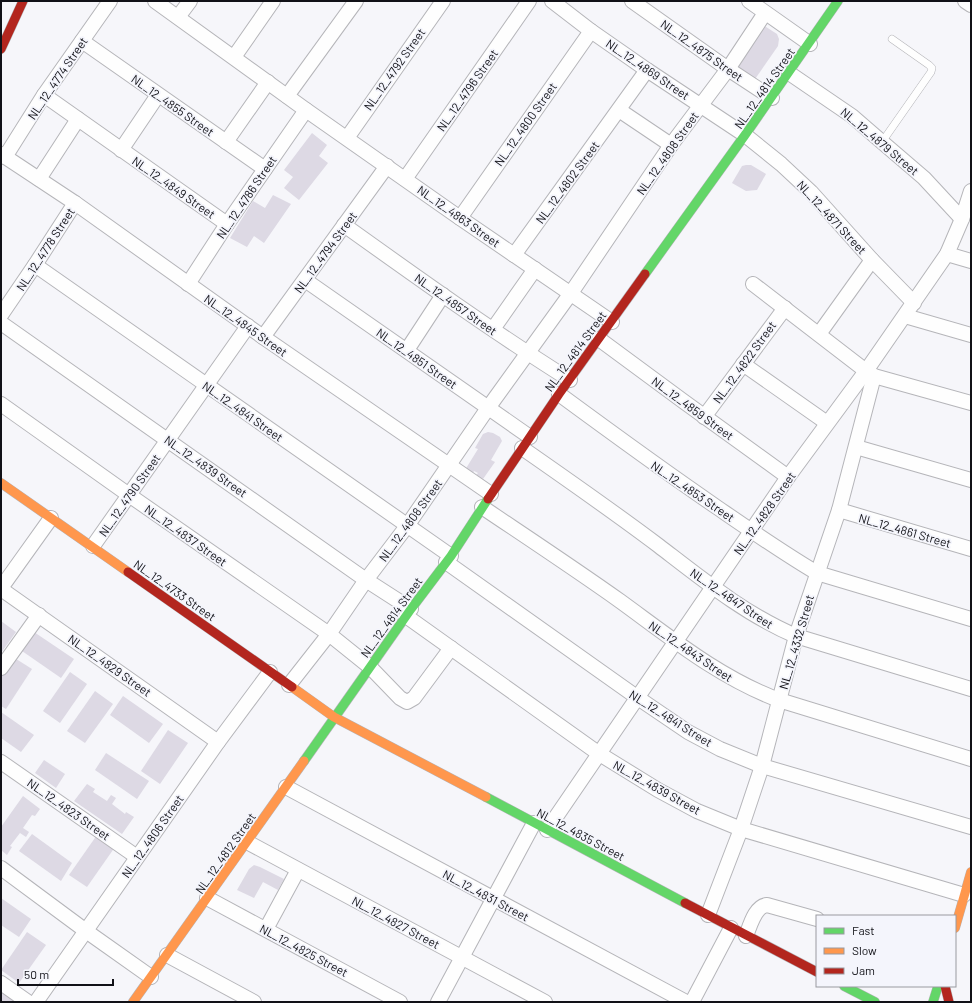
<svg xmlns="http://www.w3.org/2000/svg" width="972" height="1003" font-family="Barlow,sans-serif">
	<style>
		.building { fill: #ddd9e4 }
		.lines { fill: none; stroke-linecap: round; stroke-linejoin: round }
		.lane-casing { stroke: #b5b5b9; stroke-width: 8 }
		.street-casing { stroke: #b5b5b9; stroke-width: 16 }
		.fast-casing { stroke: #b5b5b9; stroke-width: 10 }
		.slow-casing { stroke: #b5b5b9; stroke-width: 10 }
		.jam-casing { stroke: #b5b5b9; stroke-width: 10 }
		.lane { stroke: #fefefe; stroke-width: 7 }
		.street { stroke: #fefefe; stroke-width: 14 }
		.fast { stroke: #63d668; stroke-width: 9 }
		.slow { stroke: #ff974d; stroke-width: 9 }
		.jam { stroke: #b3261e; stroke-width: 9 }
		.labels { text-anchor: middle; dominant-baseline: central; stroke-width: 3.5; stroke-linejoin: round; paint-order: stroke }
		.street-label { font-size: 12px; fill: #111117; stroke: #f4f5fc }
	</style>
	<rect width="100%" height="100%" fill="#f6f6fa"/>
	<g class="building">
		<polygon points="763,25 777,34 779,39 778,46 753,82 733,70"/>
		<polygon points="312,133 327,145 319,156 328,163 299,200 284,188 293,177 284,170"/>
		<polygon points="746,165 751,165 766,174 757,190 746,191 732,183 742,166"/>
		<polygon points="273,195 291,204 264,243 254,236 247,247 230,238 253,201 265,208"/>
		<polygon points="488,432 493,433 500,437 502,441 491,460 495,462 483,479 476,475 478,473 474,471 472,475 465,470 478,449 475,448 483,434"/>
		<polygon points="1,621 16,632 1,653"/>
		<polygon points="34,632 74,659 61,678 22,651"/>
		<polygon points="13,657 32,669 6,709 1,706 1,675"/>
		<polygon points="70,672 87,684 60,723 43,711"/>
		<polygon points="95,691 113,704 85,743 67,731"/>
		<polygon points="123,696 163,724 149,743 110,715"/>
		<polygon points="1,712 34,735 21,752 1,738"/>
		<polygon points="168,730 188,743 160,784 141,771"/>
		<polygon points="106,753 149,781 137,799 95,770"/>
		<polygon points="44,760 65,774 56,788 35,773"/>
		<polygon points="87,784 95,789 93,792 107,801 111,795 116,798 112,804 125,814 126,812 134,817 122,834 74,801"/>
		<polygon points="23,796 40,809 35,816 32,815 23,828 29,832 26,837 20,833 10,846 12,847 7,855 1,850 1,827"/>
		<polygon points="32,834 72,863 61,881 19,851"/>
		<polygon points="97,835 115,847 87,887 69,875"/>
		<polygon points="254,865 260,867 284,879 278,890 263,882 254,898 237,890 249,869"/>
		<polygon points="1,898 31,919 19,937 1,925"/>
		<polygon points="27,932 46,945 19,983 1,970"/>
		<polygon points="1,984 18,1002 1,1002"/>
	</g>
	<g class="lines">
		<g class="lane-casing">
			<polyline id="lane" points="882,142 931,72 932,68 929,65 892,39"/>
		</g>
		<g class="street-casing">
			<g id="street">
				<polyline points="155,1 306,110 460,218 612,322"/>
				<polyline points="552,1 591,31 647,70 745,135 781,164 811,192 872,260 914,303"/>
				<polyline points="632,1 728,69 772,98"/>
				<polyline points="749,1 810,44"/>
				<polyline points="965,1 971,5"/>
				<polyline points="178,17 190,1"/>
				<polyline points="82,41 265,169"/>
				<polyline points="234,57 273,1"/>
				<polyline points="789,73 852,116 882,142 924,178 962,219"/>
				<polyline points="44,95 227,224"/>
				<polyline points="287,96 356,1"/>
				<polyline points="619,110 671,145"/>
				<polyline points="347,138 443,1"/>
				<polyline points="226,142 268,82"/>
				<polyline points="121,150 158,95"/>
				<polyline points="1,154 75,203 263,337 491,494"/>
				<polyline points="5,157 44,95 110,1"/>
				<polyline points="39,179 78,119"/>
				<polyline points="405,179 529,1"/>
				<polyline points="460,218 591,31"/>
				<path d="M344,225C418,278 492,331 570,380"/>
				<polyline points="947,254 971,261"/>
				<polyline points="514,255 647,70"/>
				<polyline points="35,265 451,556"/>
				<polyline points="305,280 530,437"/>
				<polyline points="188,284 227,224 306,110"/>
				<polyline points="1,315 35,265 75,203"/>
				<polyline points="905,316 971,335"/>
				<polyline points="1,323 366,580 411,609"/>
				<polyline points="493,329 535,269"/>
				<polyline points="819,334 872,260"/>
				<polyline points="263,337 387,166"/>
				<polyline points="599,339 683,401 788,477"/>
				<polyline points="407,350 443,295"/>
				<polyline points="743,364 827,423"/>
				<polyline points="874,376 971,403"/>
				<path d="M559,394C612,433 664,471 718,508C750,530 783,553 817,573L971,619"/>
				<polyline points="1,404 129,495 329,634 370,667 400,698 407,702 414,698 451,648"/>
				<polyline points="704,417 785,308"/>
				<polyline points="856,447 971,480"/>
				<path d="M522,448C568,480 614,512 659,546C702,579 746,615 796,636L971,689"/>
				<path d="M482,507C528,538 575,569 620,601C671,638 720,678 779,700L971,759"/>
				<polyline points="839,510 971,549"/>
				<polyline points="93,546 248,326"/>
				<polyline points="446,562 638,698 688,732 720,749 762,766 971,827"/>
				<polyline points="1,588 51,518"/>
				<polyline points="1,589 218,742"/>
				<polyline points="406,616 598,753 658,790 697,811 741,829 964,895"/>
				<polyline points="1,668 39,615"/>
				<polyline points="289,685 329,634 366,580 407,526 488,408 571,293 671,145 728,69 765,13"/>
				<polyline points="1,762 137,857"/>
				<polyline points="286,787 686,1002"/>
				<polyline points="547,830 788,477 866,371 947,254 962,219 971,191"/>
				<polyline points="247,842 545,1002"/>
				<polyline points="1,868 86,931 151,977"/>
				<polyline points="207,898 400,1002"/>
				<polyline points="708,915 741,829 762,766 796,636 839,510 874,376 866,371 753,284"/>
				<polyline points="266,929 298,870"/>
				<path d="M746,936C750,926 755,906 767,905L817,919"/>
				<polyline points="167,955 254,1002"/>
				<polyline points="1,983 28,1002"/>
				<polyline points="36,1002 218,742 270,672"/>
				<polyline points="438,1002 534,823"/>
				<polyline points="692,1002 731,928"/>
			</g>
		</g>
		<g class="fast-casing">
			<g id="fast">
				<polyline points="645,274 745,135 838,1"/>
				<polyline points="304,761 411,609 451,556 488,499"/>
				<polyline points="486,797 685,903"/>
				<polyline points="844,986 875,1002"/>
				<polyline points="933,1002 938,986"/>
			</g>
		</g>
		<g class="slow-casing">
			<g id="slow">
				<polyline points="1,483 128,572"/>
				<polyline points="292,687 334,717 486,797"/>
				<polyline points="955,928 971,872"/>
				<polyline points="133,1002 304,761"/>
			</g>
		</g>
		<g class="jam-casing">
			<g id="jam">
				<polyline points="1,49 23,1"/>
				<polyline points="488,499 559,394 645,274"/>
				<polyline points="128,572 292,687"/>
				<polyline points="685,903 817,972"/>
				<polyline points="945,986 949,1002"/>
			</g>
		</g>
		<use href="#lane" class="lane"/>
		<use href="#street" class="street"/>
		<use href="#fast" class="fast"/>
		<use href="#slow" class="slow"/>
		<use href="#jam" class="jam"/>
	</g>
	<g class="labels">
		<g class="street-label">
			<text transform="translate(702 50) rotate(35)">NL_12_4875 Street</text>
			<text transform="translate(394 69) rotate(-55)">NL_12_4792 Street</text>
			<text transform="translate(648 69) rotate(34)">NL_12_4869 Street</text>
			<text transform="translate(57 78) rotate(-56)">NL_12_4774 Street</text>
			<text transform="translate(764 88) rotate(-55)">NL_12_4814 Street</text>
			<text transform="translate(467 90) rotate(-55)">NL_12_4796 Street</text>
			<text transform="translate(173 105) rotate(35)">NL_12_4855 Street</text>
			<text transform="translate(525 124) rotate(-55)">NL_12_4800 Street</text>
			<text transform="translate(880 141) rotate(40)">NL_12_4879 Street</text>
			<text transform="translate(667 153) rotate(-55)">NL_12_4808 Street</text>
			<text transform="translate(567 182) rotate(-54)">NL_12_4802 Street</text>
			<text transform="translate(174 187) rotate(35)">NL_12_4849 Street</text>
			<text transform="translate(246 197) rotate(-56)">NL_12_4786 Street</text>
			<text transform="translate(459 216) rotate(35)">NL_12_4863 Street</text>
			<text transform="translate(832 217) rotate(47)">NL_12_4871 Street</text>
			<text transform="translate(45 249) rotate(-57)">NL_12_4778 Street</text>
			<text transform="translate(325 252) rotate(-54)">NL_12_4794 Street</text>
			<text transform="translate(456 304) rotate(35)">NL_12_4857 Street</text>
			<text transform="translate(246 325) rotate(35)">NL_12_4845 Street</text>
			<text transform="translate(575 351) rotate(-54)">NL_12_4814 Street</text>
			<text transform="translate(417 358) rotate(35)">NL_12_4851 Street</text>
			<text transform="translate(744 362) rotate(-54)">NL_12_4822 Street</text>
			<text transform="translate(693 408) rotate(36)">NL_12_4859 Street</text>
			<text transform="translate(243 411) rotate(35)">NL_12_4841 Street</text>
			<text transform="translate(206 466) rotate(35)">NL_12_4839 Street</text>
			<text transform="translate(693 491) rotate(34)">NL_12_4853 Street</text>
			<text transform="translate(129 495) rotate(-55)">NL_12_4790 Street</text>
			<text transform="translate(764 513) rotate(-55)">NL_12_4828 Street</text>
			<text transform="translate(410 520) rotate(-54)">NL_12_4808 Street</text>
			<text transform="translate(905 530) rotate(16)">NL_12_4861 Street</text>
			<text transform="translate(186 535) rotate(35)">NL_12_4837 Street</text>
			<text transform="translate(175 590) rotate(35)">NL_12_4733 Street</text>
			<text transform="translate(732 598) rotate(34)">NL_12_4847 Street</text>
			<text transform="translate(391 617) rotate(-54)">NL_12_4814 Street</text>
			<text transform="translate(796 642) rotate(-74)">NL_12_4332 Street</text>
			<text transform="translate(691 651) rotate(34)">NL_12_4843 Street</text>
			<text transform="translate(110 665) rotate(35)">NL_12_4829 Street</text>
			<text transform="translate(671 718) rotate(32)">NL_12_4841 Street</text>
			<text transform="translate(657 787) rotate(29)">NL_12_4839 Street</text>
			<text transform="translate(69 809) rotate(35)">NL_12_4823 Street</text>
			<text transform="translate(581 834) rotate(28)">NL_12_4835 Street</text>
			<text transform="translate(152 836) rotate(-55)">NL_12_4806 Street</text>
			<text transform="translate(225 853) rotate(-55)">NL_12_4812 Street</text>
			<text transform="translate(486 895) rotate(28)">NL_12_4831 Street</text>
			<text transform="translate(396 922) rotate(28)">NL_12_4827 Street</text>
			<text transform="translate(304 950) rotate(28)">NL_12_4825 Street</text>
		</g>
	</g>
	<rect width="972" height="1003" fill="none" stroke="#111117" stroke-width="4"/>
	<rect x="816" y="915" width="140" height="72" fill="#f4f5fc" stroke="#999aa0"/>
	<rect x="824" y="928" width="20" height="6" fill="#63d668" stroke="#999aa0"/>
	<text x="852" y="935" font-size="12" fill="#111117">Fast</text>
	<rect x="824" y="948" width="20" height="6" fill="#ff974d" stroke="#999aa0"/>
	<text x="852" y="955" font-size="12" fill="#111117">Slow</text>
	<rect x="824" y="968" width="20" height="6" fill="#b3261e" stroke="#999aa0"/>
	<text x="852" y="975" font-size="12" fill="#111117">Jam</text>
	<path d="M18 979v6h95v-6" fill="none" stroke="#111117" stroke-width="2"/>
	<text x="24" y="979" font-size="12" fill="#111117" stroke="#f4f5fc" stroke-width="3" paint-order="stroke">50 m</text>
</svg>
